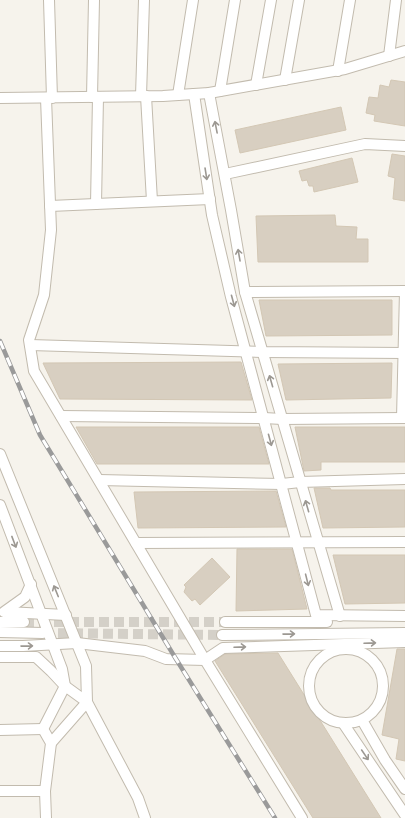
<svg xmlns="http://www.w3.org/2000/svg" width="405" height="818" font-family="Cabin,sans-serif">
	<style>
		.building { fill: #d8cfc1; stroke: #d3c7b4 }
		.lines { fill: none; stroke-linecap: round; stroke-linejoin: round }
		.minor-tunnel { stroke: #d4d0c8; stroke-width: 10; stroke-dasharray: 10 5; stroke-linecap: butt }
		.minor-casing { stroke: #c2bbae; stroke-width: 12 }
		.minor { stroke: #fff; stroke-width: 10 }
		.rail-casing { stroke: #9a9a9a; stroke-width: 4.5 }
		.rail { stroke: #fff; stroke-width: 3; stroke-dasharray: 9; stroke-linecap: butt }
		.oneway { stroke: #9c9892 }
	</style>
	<rect width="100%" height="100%" fill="#f6f3ec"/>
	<g class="building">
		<polygon points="391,80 405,82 405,126 374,121 375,115 366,113 369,97 378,98 380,85 389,87"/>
		<polygon points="341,107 346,130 240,153 235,130"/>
		<polygon points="392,154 405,156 405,201 393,199 395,178 388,176"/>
		<polygon points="352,158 358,182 314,192 313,186 309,186 307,180 302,181 299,171"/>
		<polygon points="335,215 336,226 357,227 356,239 368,239 368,262 258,262 256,216"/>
		<polygon points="259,300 392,300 392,335 266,336"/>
		<polygon points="241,362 252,400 60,399 43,363"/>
		<polygon points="392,363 391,398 286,400 278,364"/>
		<polygon points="76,427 259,427 269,464 97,464"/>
		<polygon points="295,427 405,427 405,462 321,462 321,470 304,471"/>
		<polygon points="314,488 330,488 331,490 405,490 405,527 323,528"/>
		<polygon points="276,491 286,527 138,528 134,492"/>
		<polygon points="237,549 292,549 307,609 236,611"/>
		<polygon points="333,555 405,555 405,603 345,604"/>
		<polygon points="212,558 230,577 200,605 195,599 192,601 184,592 186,587 184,585"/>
		<polygon points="397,649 405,649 405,761 396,759 399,739 382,735"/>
		<polygon points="278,653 381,818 313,818 215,661 225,654"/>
	</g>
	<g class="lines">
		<g class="minor-tunnel">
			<polyline points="24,622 225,622"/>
			<polyline points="43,633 222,635"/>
		</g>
		<g class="minor-casing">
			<g id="minor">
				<polyline points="49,0 52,98"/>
				<polyline points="389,56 396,0"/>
				<polyline points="338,71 350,0"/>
				<polyline points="285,80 299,0"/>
				<polyline points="256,85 271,0"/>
				<polyline points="220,91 235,0"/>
				<polyline points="209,93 231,210 245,292 340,616"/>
				<polyline points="194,94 212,215 231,297 316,615 405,616"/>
				<polyline points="178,95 193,0"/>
				<polyline points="141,96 144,0"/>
				<polyline points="146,96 152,201"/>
				<polyline points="92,97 94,0"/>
				<polyline points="0,98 163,96 209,93 345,69 405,51"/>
				<polyline points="46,98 51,230 44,295 29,340 34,371 205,660 302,818"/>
				<polyline points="225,174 365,144 405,146"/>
				<polyline points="96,204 98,97"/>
				<polyline points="50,206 210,199"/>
				<polyline points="245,292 405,291"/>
				<polyline points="30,345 263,352 405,353"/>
				<polyline points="61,416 264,418 282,419 405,418"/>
				<polyline points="402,418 405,291"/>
				<polyline points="0,454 86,666 87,702 138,798 145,818"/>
				<polyline points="99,480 282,484 300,482 405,479"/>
				<polyline points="0,505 62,669 65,686 43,729"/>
				<polyline points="136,543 405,542"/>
				<polyline points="4,612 25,597 31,584"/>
				<polyline points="6,612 66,615"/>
				<polyline points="0,622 24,622"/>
				<polyline points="225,622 327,622"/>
				<polyline points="0,632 43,633"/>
				<polyline points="222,635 405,633"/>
				<polyline points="0,646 23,646 77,643 145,651 166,659 205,660 223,648 405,642"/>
				<circle cx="346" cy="686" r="37"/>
				<polyline points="0,657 36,657 51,671 65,686 87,702 51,743"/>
				<polyline points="362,720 385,760 405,789"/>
				<polyline points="343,723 405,815"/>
				<polyline points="43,729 51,743 45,791 46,818"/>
				<polyline points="0,730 43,729"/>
				<polyline points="0,791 45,791"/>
			</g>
		</g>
		<use href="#minor" class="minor"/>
		<g class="rail-casing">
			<polyline id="rail" points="0,341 40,435 176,659 275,818"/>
		</g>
		<use href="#rail" class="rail"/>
	</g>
	<defs><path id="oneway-shaft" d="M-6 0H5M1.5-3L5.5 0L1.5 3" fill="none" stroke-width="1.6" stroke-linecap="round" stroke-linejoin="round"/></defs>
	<g class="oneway">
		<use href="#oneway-shaft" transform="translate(216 127) rotate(-101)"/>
		<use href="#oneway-shaft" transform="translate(206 174) rotate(81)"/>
		<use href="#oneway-shaft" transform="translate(239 255) rotate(-100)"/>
		<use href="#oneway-shaft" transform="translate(233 301) rotate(75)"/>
		<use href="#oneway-shaft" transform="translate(271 381) rotate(-106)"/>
		<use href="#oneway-shaft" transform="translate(270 440) rotate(75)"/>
		<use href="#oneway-shaft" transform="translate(307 506) rotate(-106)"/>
		<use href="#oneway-shaft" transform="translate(14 542) rotate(69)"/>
		<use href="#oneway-shaft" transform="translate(307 580) rotate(76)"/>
		<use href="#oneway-shaft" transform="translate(56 591) rotate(-112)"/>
		<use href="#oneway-shaft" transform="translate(289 634) rotate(-1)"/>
		<use href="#oneway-shaft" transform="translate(370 643) rotate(-2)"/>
		<use href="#oneway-shaft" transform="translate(27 646) rotate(-1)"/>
		<use href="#oneway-shaft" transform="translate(240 647) rotate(-2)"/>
		<use href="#oneway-shaft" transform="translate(365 755) rotate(56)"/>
	</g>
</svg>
